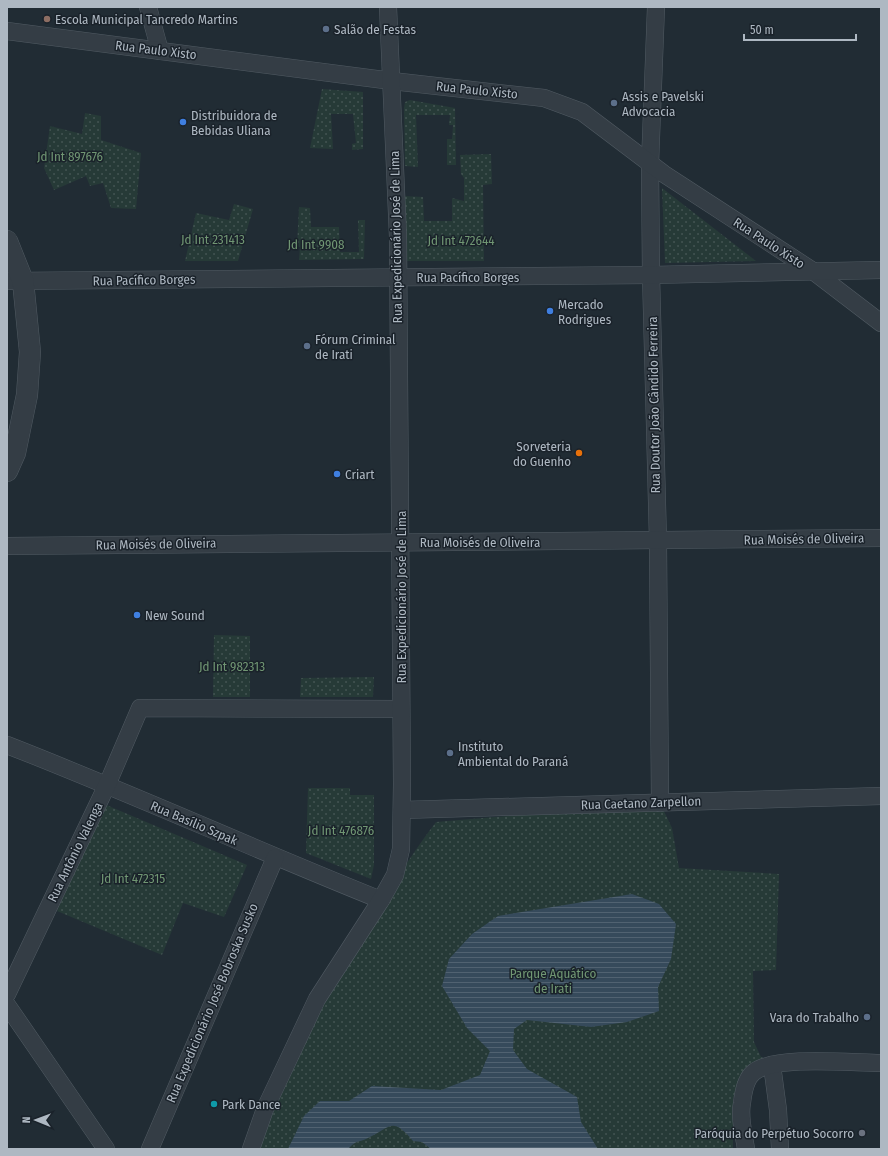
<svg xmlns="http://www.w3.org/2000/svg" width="888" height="1156" font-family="'Fira Sans Condensed',sans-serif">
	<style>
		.park { fill: url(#park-dots) }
		.water { fill: url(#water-rules) }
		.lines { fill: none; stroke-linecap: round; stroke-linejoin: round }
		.minor-casing { stroke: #515b63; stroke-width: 18 }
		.tertiary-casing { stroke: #515b63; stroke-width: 22 }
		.minor { stroke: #343d45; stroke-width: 17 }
		.tertiary { stroke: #343d45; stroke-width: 21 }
		.education-dot { fill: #8d6e63; stroke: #1a222a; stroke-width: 1.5 }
		.service-dot { fill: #5c6f8a; stroke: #1a222a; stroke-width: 1.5 }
		.shop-dot { fill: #3f7fe0; stroke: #1a222a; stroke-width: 1.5 }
		.food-dot { fill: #e8710a; stroke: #1a222a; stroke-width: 1.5 }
		.culture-dot { fill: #0f9aa8; stroke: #1a222a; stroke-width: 1.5 }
		.worship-dot { fill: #6b7280; stroke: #1a222a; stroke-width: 1.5 }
		.labels { text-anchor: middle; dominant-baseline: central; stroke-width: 3; stroke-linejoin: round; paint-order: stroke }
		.poi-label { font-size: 13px; fill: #aeb8c2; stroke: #1a222a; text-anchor: start }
		.street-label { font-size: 13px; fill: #aeb8c2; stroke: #1a222a }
		.park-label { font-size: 13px; fill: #709673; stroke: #1a222a }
	</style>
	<defs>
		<pattern id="park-dots" width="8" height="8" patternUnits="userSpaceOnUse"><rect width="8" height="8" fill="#263a37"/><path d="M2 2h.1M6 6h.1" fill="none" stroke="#435452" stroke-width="1.8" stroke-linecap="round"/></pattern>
		<pattern id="water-rules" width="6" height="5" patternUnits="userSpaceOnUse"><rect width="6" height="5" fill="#364a5b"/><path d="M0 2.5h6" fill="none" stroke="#516271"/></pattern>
	</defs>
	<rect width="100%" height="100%" fill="#212c34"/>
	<g class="park">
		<polygon points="322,89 363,92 363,149 352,150 352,144 356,143 353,114 331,114 333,149 310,148"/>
		<polygon points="410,100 455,108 456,165 447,165 447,139 452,139 453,125 449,125 450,115 416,115 418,167 405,166 404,108 405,102"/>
		<polygon points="85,113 101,116 101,140 141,153 136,209 111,208 103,183 90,186 86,176 54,190 44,168 50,126 82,134"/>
		<polygon points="491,154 492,184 483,185 484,261 404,261 404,196 423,197 424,221 452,221 452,198 464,201 464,178 461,174 460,155"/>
		<polygon points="662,188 756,261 665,263"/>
		<polygon points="234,204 253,209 238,261 185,261 196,213 229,220"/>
		<polygon points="299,207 310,208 311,227 339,227 340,252 359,252 358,220 365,220 364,259 299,260 300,247 297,246"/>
		<polygon points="214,635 250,636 250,697 213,697"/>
		<polygon points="374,677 373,697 300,697 301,678"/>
		<polygon points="308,788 350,788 350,795 374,795 374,865 371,879 306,853"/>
		<path d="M660,803L672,828L679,868L779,874L776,970L753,971L754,1042L761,1057L780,1064L739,1081L733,1099V1149H256C283,1078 319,1011 357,945C382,902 406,861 436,822Z"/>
		<polygon points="104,804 247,865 224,917 183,903 162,955 57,911"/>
	</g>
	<path class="water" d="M632,894L659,904L676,924L671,959L658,987L659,1011L627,1022L591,1027L527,1020L514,1029L513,1050L527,1069L577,1097L581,1122L598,1149H431L422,1142L413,1141C391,1115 391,1128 366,1139C356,1143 357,1140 348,1149H288L304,1116L320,1101H349L372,1086L441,1090L480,1075L490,1051L467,1028L442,986L449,959L472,934L498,916Z"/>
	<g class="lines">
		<g class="minor-casing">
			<g id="minor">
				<polyline points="148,7 160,51"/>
				<polyline points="656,7 650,164 651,275 658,541 660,803"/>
				<polyline points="7,31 392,81 544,98 582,112 664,174 813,271 881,323"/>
				<polyline points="7,281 651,275 881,270"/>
				<polyline points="7,546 881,538"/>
				<path d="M7,745C133,794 256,850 381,900"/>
				<polyline points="402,810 881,796"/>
				<polyline points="7,994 107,785 140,708 401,709"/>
				<polyline points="7,1005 106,1149"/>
				<polyline points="772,1065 778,1110 780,1149"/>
				<polyline points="150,1149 275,858"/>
				<polyline points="251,1149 265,1109 317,999 381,900 395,875 401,849 402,784 398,237 388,7"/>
				<path d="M746,1149C744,1135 739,1117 742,1103C743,1094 746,1078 754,1072C776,1055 852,1063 881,1063"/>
			</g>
		</g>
		<g class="tertiary-casing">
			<polyline id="tertiary" points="7,241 23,281 30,352 27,395 15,453 7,471"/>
		</g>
		<use href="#minor" class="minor"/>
		<use href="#tertiary" class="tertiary"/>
	</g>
	<circle class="education-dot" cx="47" cy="19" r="4"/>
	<g class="service-dot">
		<circle cx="326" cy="29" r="4"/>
		<circle cx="614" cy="103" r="4"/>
		<circle cx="307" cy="346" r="4"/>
		<circle cx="450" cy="753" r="4"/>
		<circle cx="867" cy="1017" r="4"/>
	</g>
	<g class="shop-dot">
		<circle cx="183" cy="122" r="4"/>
		<circle cx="550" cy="311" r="4"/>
		<circle cx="337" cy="474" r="4"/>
		<circle cx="137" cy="615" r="4"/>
	</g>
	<circle class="food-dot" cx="579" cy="453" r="4"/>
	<circle class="culture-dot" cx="214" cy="1104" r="4"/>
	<circle class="worship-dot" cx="862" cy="1133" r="4"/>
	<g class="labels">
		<g class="poi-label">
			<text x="55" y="19">Escola Municipal Tancredo Martins</text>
			<text x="334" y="29">Salão de Festas</text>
			<text x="622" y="96">Assis e Pavelski<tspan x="622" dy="15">Advocacia</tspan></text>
			<text x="191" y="115">Distribuidora de<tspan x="191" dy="15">Bebidas Uliana</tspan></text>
			<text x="558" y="304">Mercado<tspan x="558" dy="15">Rodrigues</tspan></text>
			<text x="315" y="339">Fórum Criminal<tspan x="315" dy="15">de Irati</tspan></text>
			<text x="571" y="446" text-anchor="end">Sorveteria<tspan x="571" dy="15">do Guenho</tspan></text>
			<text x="345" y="474">Criart</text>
			<text x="145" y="615">New Sound</text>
			<text x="458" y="746">Instituto<tspan x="458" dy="15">Ambiental do Paraná</tspan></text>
			<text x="859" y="1017" text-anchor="end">Vara do Trabalho</text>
			<text x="222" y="1104">Park Dance</text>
			<text x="854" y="1133" text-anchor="end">Paróquia do Perpétuo Socorro</text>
		</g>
		<g class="street-label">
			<text transform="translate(156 50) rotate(7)">Rua Paulo Xisto</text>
			<text transform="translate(477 90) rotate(6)">Rua Paulo Xisto</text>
			<text transform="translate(396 237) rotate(-91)">Rua Expedicionário José de Lima</text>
			<text transform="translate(769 243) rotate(33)">Rua Paulo Xisto</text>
			<text x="468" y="277">Rua Pacífico Borges</text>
			<text transform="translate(144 280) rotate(-1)">Rua Pacífico Borges</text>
			<text transform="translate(654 405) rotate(-91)">Rua Doutor João Cândido Ferreira</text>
			<text transform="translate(804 539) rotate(-1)">Rua Moisés de Oliveira</text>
			<text x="480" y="542">Rua Moisés de Oliveira</text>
			<text transform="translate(156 544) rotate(-1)">Rua Moisés de Oliveira</text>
			<text transform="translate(401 597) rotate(-90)">Rua Expedicionário José de Lima</text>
			<text transform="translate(641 803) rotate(-2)">Rua Caetano Zarpellon</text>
			<text transform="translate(194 823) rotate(23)">Rua Basílio Szpak</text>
			<text transform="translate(75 852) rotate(-64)">Rua Antônio Valenga</text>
			<text transform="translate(212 1003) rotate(-67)">Rua Expedicionário José Bobroska Susko</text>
		</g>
		<g class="park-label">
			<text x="70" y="156">Jd Int 897676</text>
			<text x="213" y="239">Jd Int 231413</text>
			<text x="461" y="240">Jd Int 472644</text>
			<text x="316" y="244">Jd Int 9908</text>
			<text x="232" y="666">Jd Int 982313</text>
			<text x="341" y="830">Jd Int 476876</text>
			<text x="133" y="878">Jd Int 472315</text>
			<text x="553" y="973">Parque Aquático<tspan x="553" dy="15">de Irati</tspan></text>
		</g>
	</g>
	<rect width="888" height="1156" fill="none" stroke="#aeb8c2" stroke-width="16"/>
	<g transform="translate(36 1120) rotate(271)" stroke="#1a222a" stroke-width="3" paint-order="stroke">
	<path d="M0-3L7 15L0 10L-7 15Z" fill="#aeb8c2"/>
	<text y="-6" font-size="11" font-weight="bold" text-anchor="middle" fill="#aeb8c2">N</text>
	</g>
	<path d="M744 34v6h112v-6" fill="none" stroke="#aeb8c2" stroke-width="2"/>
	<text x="750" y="34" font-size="12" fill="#aeb8c2" stroke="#1a222a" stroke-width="3" paint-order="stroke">50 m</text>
</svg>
